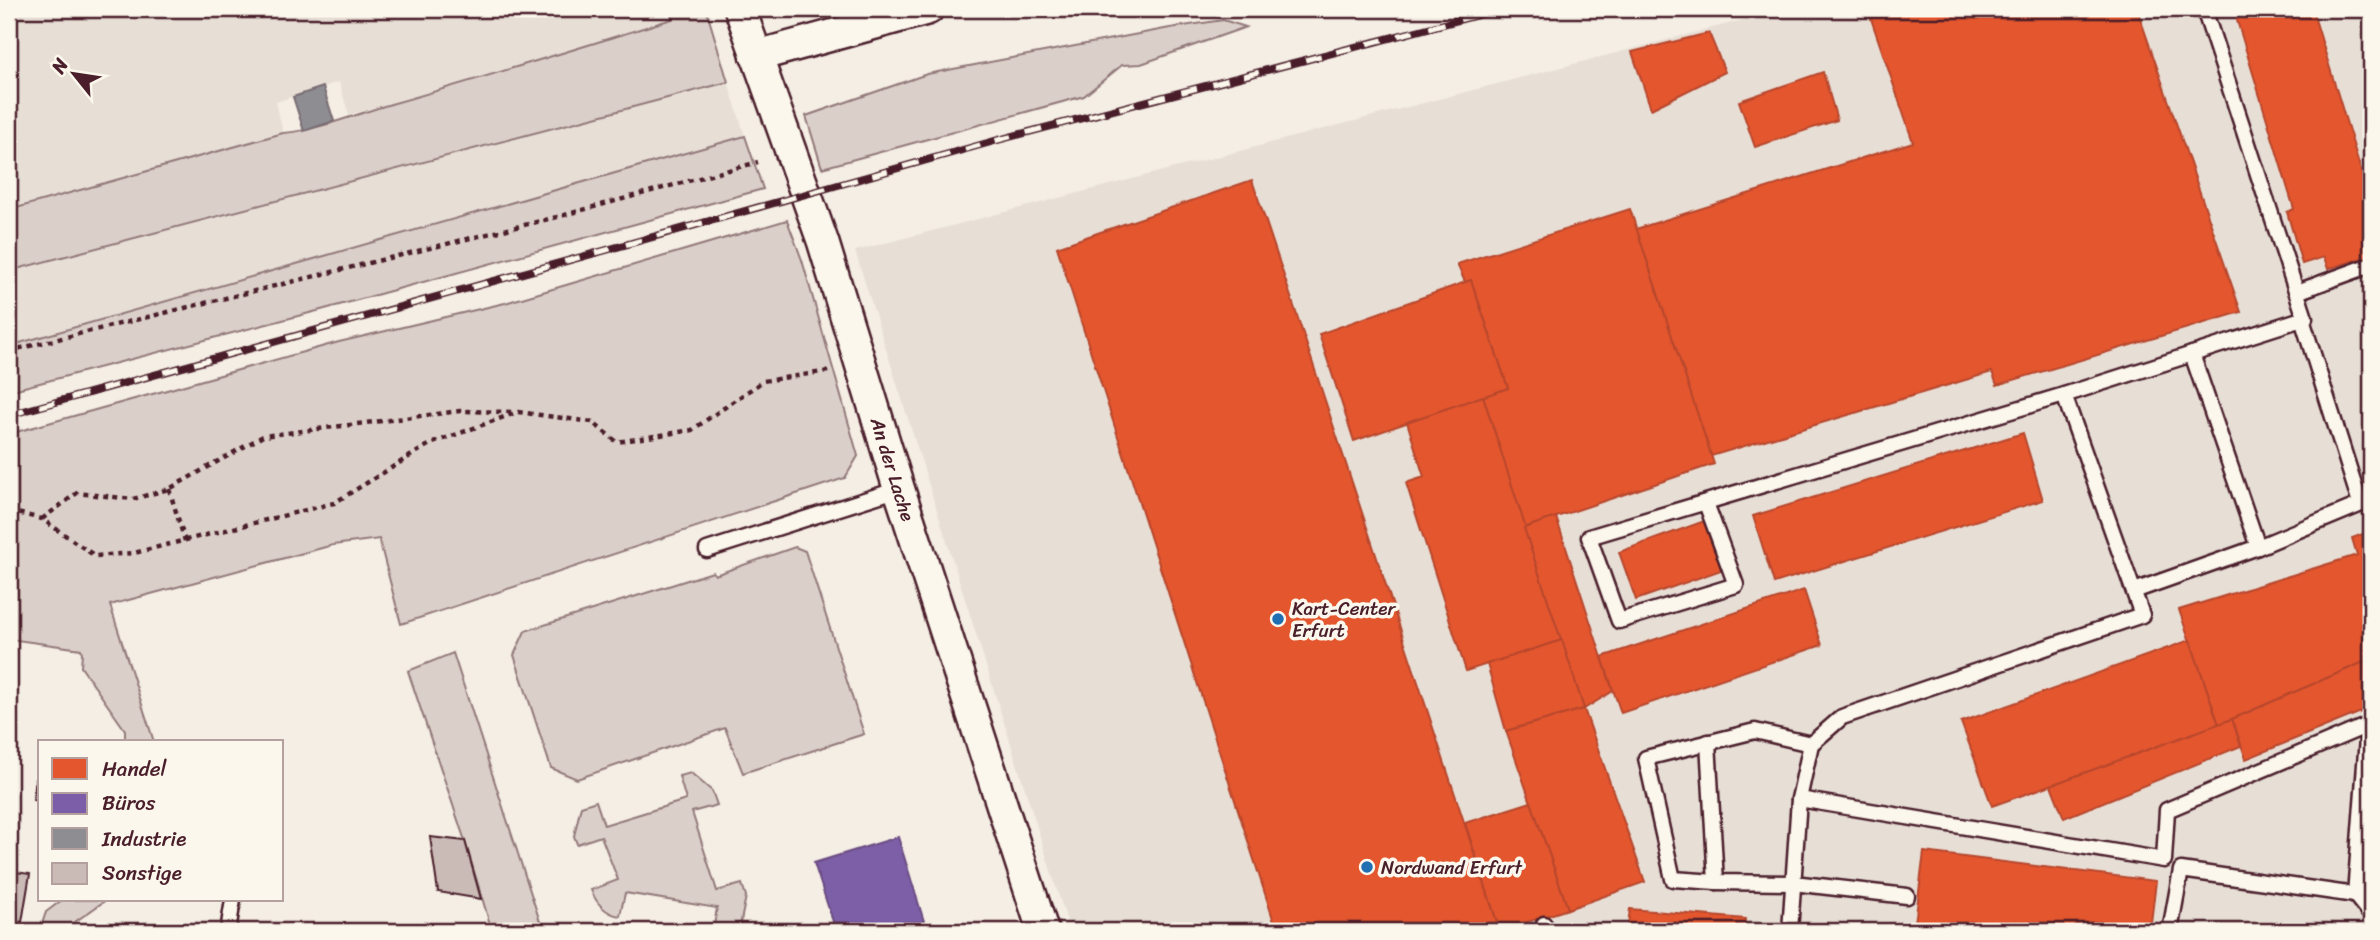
<svg xmlns="http://www.w3.org/2000/svg" width="2380" height="940" font-family="Sriracha,sans-serif">
	<style>
		.built { fill: #e7dfd6 }
		.green { fill: #dbd0c9; stroke: #92787a; stroke-width: 2 }
		.shops { fill: #e4572e; stroke: #b6462d; stroke-width: 2 }
		.offices { fill: #7b5ea7; stroke: #6c4b82; stroke-width: 2 }
		.industry { fill: #8d8d92; stroke: #796c73; stroke-width: 2 }
		.building { fill: #cabbb6; stroke: #4a1f2b; stroke-width: 2 }
		.lines { fill: none; stroke-linecap: round; stroke-linejoin: round }
		.lane-casing { stroke: #4a1f2b; stroke-width: 19 }
		.street-casing { stroke: #4a1f2b; stroke-width: 35 }
		.path { stroke: #4a1f2b; stroke-width: 4.5; stroke-dasharray: 5 5; stroke-linecap: butt }
		.lane { stroke: #fbf7ec; stroke-width: 14 }
		.street { stroke: #fbf7ec; stroke-width: 30 }
		.rail-casing { stroke: #4a1f2b; stroke-width: 8 }
		.rail { stroke: #fbf7ec; stroke-width: 5; stroke-dasharray: 16; stroke-linecap: butt }
		.poi-dot { fill: #1f6fb2; stroke: #fbf7ec; stroke-width: 2.5 }
		.labels { text-anchor: middle; dominant-baseline: central; stroke-width: 7; stroke-linejoin: round; paint-order: stroke }
		.street-label { font-size: 19px; fill: #4a1f2b; stroke: #fbf7ec }
		.poi-label { font-size: 19px; fill: #4a1f2b; stroke: #fbf7ec; text-anchor: start }
	</style>
	<rect width="100%" height="100%" fill="#f4eee4"/>
	<filter id="ink" filterUnits="userSpaceOnUse"><feTurbulence type="fractalNoise" baseFrequency=".0143" numOctaves="2"/><feDisplacementMap in="SourceGraphic" scale="14" xChannelSelector="R" yChannelSelector="G"/><feConvolveMatrix kernelMatrix="1 2 1 2 8 2 1 2 1" color-interpolation-filters="sRGB"/></filter>
	<g filter="url(#ink)">
		<g class="built">
			<polygon points="9,9 670,9 673,19 506,71 349,115 339,82 276,102 283,133 9,210"/>
			<polygon points="1785,9 2371,9 2371,931 1070,931 855,251"/>
			<polygon points="728,82 745,136 9,346 9,271"/>
		</g>
		<g class="green">
			<path d="M670,9H706L728,82L9,271V210L283,133C320,130 356,114 391,104C486,77 579,48 672,19Z"/>
			<polygon points="1223,20 1246,27 1141,64 1122,65 1084,96 822,168 806,116 927,74 1170,28"/>
			<polygon points="745,136 763,189 321,310 9,391 9,346"/>
			<polygon points="787,220 802,260 858,456 845,478 401,624 379,539 333,545 110,605 154,742 125,742 125,730 81,667 82,653 81,649 9,639 9,434 339,342 505,303"/>
			<polygon points="795,547 805,551 864,734 743,773 725,728 577,779 551,768 514,655 525,631 713,572 715,575"/>
			<polygon points="453,653 543,931 492,931 465,841 408,671"/>
			<path d="M691,773L712,791L717,805L692,812L717,891L742,884L746,896L739,931H713L717,908L625,893L620,916C606,914 596,903 591,890L618,880L601,836L577,844L574,836L581,806L596,801L604,825L686,800L679,776Z"/>
			<polygon points="62,900 106,900 62,931 33,931 42,924 46,912"/>
		</g>
		<g class="shops">
			<polygon points="1871,9 2137,9 2241,312 1997,385 1992,372 1711,456 1636,229 1913,142 1868,10"/>
			<polygon points="2252,9 2312,9 2366,187 2371,185 2371,244 2369,245 2371,255 2328,269 2324,257 2302,264 2287,212 2294,209 2235,14"/>
			<polygon points="1709,33 1725,72 1651,109 1632,52"/>
			<polygon points="1823,72 1837,120 1755,147 1739,101"/>
			<polygon points="1252,180 1284,276 1500,931 1277,931 1057,247"/>
			<polygon points="1630,209 1714,464 1524,528 1483,396 1508,388 1471,280 1465,282 1457,264"/>
			<polygon points="1471,280 1508,388 1354,441 1319,334"/>
			<polygon points="1483,396 1562,640 1466,671 1406,483 1424,477 1407,422"/>
			<polygon points="2023,433 2043,500 1774,583 1753,516"/>
			<polygon points="1556,517 1613,691 1584,709 1524,528"/>
			<polygon points="1707,520 1724,569 1636,600 1619,552"/>
			<polygon points="2371,531 2371,659 2219,725 2179,610 2357,555 2352,538"/>
			<polygon points="1804,590 1822,645 1621,713 1602,657"/>
			<polygon points="1562,640 1584,709 1506,731 1487,664"/>
			<polygon points="2190,640 2219,725 1992,806 1961,722"/>
			<polygon points="2371,659 2371,708 2246,759 2232,719"/>
			<polygon points="1584,709 1645,882 1568,909 1506,731"/>
			<polygon points="2232,719 2241,746 2064,818 2051,785"/>
			<polygon points="1531,802 1568,909 1500,931 1465,823"/>
			<polygon points="1924,852 2156,881 2150,931 1914,931"/>
			<polygon points="1630,909 1745,919 1744,931 1627,931"/>
		</g>
		<polygon class="offices" points="898,837 927,931 836,931 814,863"/>
		<polygon class="industry" points="323,87 334,121 304,131 293,97"/>
		<g class="building">
			<polygon points="37,772 40,772 40,801 33,800"/>
			<polygon points="430,837 465,841 481,899 438,892"/>
			<polygon points="9,871 30,874 22,922 9,920"/>
		</g>
		<g class="lines">
			<g class="lane-casing">
				<g id="lane">
					<polyline points="2297,292 2371,265"/>
					<polyline points="2302,319 2360,503"/>
					<polyline points="2192,354 2258,547"/>
					<polyline points="1706,503 1736,585 1619,621 1589,537 2064,395"/>
					<polyline points="707,550 899,489"/>
					<polyline points="2134,591 2258,547 2371,500"/>
					<polyline points="1708,742 1716,882"/>
					<polyline points="1811,744 1755,731 1646,758 1673,879 1716,882 1793,883 1907,896"/>
					<polyline points="1799,799 2164,860 2167,810 2368,725 2355,895"/>
					<polyline points="1544,924 1547,931"/>
					<polyline points="228,931 233,900"/>
					<polyline points="1790,931 1799,799 1811,744 1842,717 2142,615 2064,395 2305,318 2204,9"/>
					<polyline points="2170,931 2181,870 2355,895 2371,915"/>
				</g>
			</g>
			<g class="street-casing">
				<g id="street">
					<path id="s1" d="M740,9L823,242L899,489L1043,931"/>
					<polyline points="756,56 928,9"/>
				</g>
			</g>
			<g class="path">
				<polyline points="9,351 557,217 758,162"/>
				<polyline points="169,489 185,541"/>
				<polyline points="9,511 42,519 95,556 134,553 334,503 430,444 518,412 592,422 617,442 692,430 763,381 829,371"/>
				<polyline points="42,519 77,493 133,499 169,489 263,436 460,411 516,412"/>
			</g>
			<use href="#lane" class="lane"/>
			<use href="#street" class="street"/>
			<g class="rail-casing">
				<polyline id="rail" points="9,415 603,251 998,140 1501,9"/>
			</g>
			<use href="#rail" class="rail"/>
		</g>
	</g>
	<g class="poi-dot">
		<circle cx="1278" cy="619" r="7"/>
		<circle cx="1367" cy="867" r="7"/>
	</g>
	<g class="labels">
		<g class="street-label">
			<text stroke="none"><textPath href="#s1" startOffset="485">An der Lache</textPath></text>
		</g>
		<g class="poi-label">
			<text x="1292" y="608">Kart-Center<tspan x="1292" dy="22">Erfurt</tspan></text>
			<text x="1381" y="867">Nordwand Erfurt</text>
		</g>
	</g>
	<rect width="2380" height="940" fill="none" stroke="#fbf7ec" stroke-width="35"/>
	<rect x="18" y="18" width="2345" height="905" fill="none" stroke="#4a1f2b" stroke-width="2.5" filter="url(#ink)"/>
	<rect x="38" y="740" width="245" height="161" fill="#fbf7ec" stroke="#b4a19f" stroke-width="2"/>
	<rect x="52" y="758" width="35" height="21" fill="#e4572e" stroke="#b4a19f" stroke-width="2"/>
	<text x="102" y="776" font-size="21" fill="#4a1f2b">Handel</text>
	<rect x="52" y="793" width="35" height="21" fill="#7b5ea7" stroke="#b4a19f" stroke-width="2"/>
	<text x="102" y="810" font-size="21" fill="#4a1f2b">Büros</text>
	<rect x="52" y="828" width="35" height="21" fill="#8d8d92" stroke="#b4a19f" stroke-width="2"/>
	<text x="102" y="846" font-size="21" fill="#4a1f2b">Industrie</text>
	<rect x="52" y="863" width="35" height="21" fill="#cabbb6" stroke="#b4a19f" stroke-width="2"/>
	<text x="102" y="880" font-size="21" fill="#4a1f2b">Sonstige</text>
	<g transform="translate(74 74) rotate(300)" stroke="#fbf7ec" stroke-width="5" paint-order="stroke">
	<path d="M0-5L12 26L0 18L-12 26Z" fill="#4a1f2b"/>
	<text y="-10" font-size="19" font-weight="bold" text-anchor="middle" fill="#4a1f2b">N</text>
	</g>
</svg>
